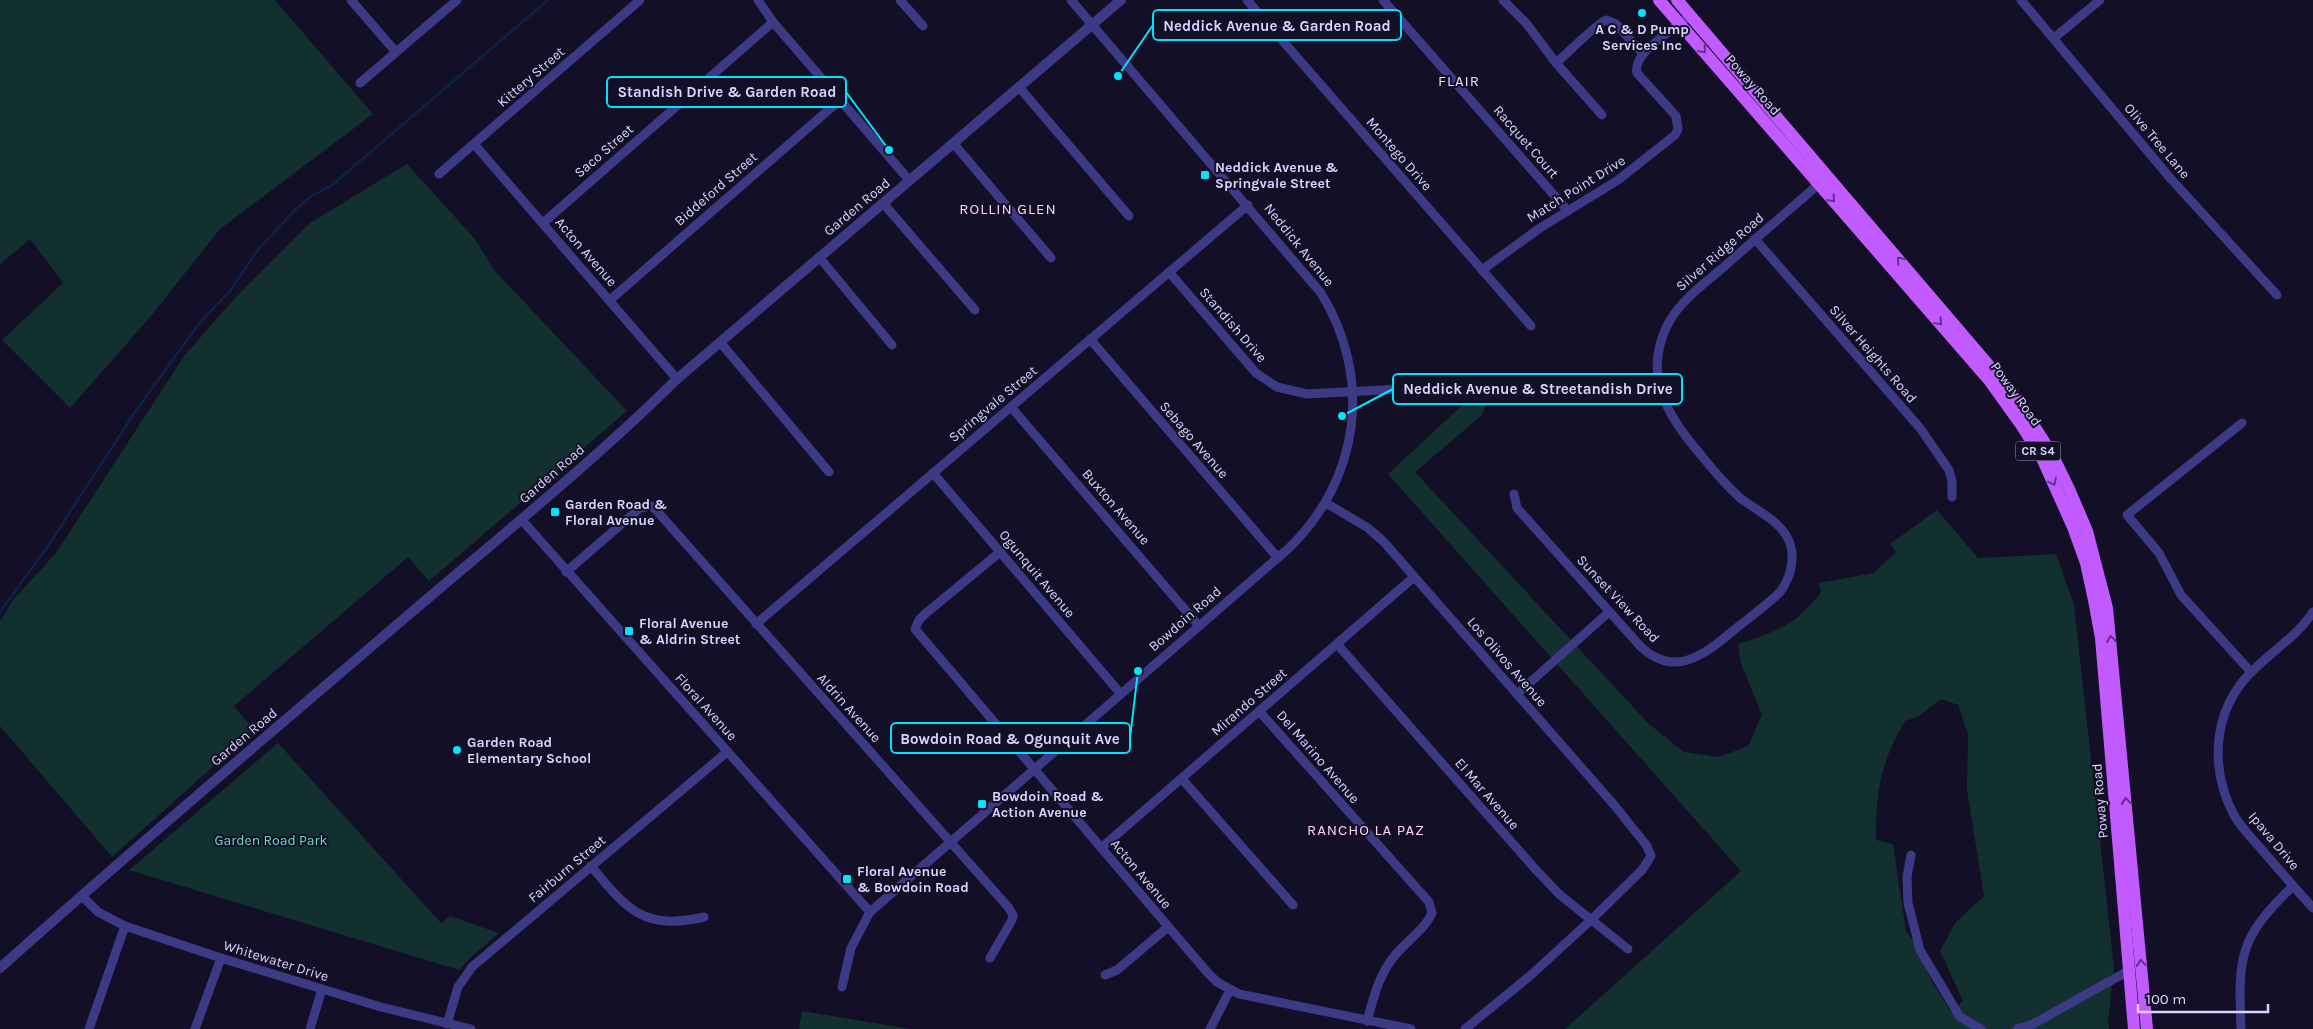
<svg xmlns="http://www.w3.org/2000/svg" width="2313" height="1029" font-family="Karla,sans-serif">
	<style>
		.green { fill: #12302f; fill-rule: evenodd }
		.lines { fill: none; stroke-linecap: round; stroke-linejoin: round }
		.stream { stroke: #0c2248; stroke-width: 2.5 }
		.minor { stroke: #3d3a85; stroke-width: 9 }
		.tertiary { stroke: #3d3a85; stroke-width: 10 }
		.primary { stroke: #c25bff; stroke-width: 12 }
		.oneway { stroke: #623188 }
		.poi-dot { fill: #00e5ff; stroke: #130f26; stroke-width: 2 }
		.labels { text-anchor: middle; dominant-baseline: central; stroke-width: 4; stroke-linejoin: round; paint-order: stroke }
		.shield { fill: #130f26; stroke: #9e99be; stroke-width: 1 }
		.shield-label { font-size: 12px; font-weight: bold; fill: #d9d4ff }
		.poi-label { font-size: 14px; font-weight: bold; fill: #d9d4ff; stroke: #130f26; text-anchor: start }
		.street-label { font-size: 14px; fill: #d9d4ff; stroke: #130f26 }
		.park-label { font-size: 14px; fill: #5fe0c0; stroke: #130f26 }
		.neighbourhood-label { font-size: 15px; letter-spacing: 1px; fill: #ffd6f0; stroke: #130f26 }
		.leader { fill: none; stroke: #00e5ff; stroke-width: 2 }
		.callout-dot { fill: #00e5ff; stroke: #130f26; stroke-width: 2 }
		.callout { fill: #130f26; stroke: #00e5ff; stroke-width: 2 }
		.callout-label { font-size: 15px; text-anchor: middle; font-weight: bold; fill: #d9d4ff }
	</style>
	<rect width="100%" height="100%" fill="#130f26"/>
	<g class="green">
		<polygon points="0,0 275,0 373,114 220,229 151,316 70,408 2,340 63,283 30,239 0,264"/>
		<polygon points="407,164 475,239 494,270 627,411 429,581 408,557 234,706 254,730 112,857 0,726 0,621 13,600 56,553 184,356 236,297 310,223"/>
		<path d="M1483,386L1491,393L1482,415L1415,472L1649,724L1684,752L1719,757L1748,746L1762,715L1741,664L1738,644C1767,635 1792,627 1812,603C1819,596 1823,592 1818,583L1874,573L1896,552L1890,544L1937,510L1978,558L2056,554L2074,605L2114,968L2108,1021L2109,1029H1565L1741,871L1388,474ZM1941,699L1958,705L1968,734L1967,790L1984,896L1956,922L1940,951L1963,1001L1951,1012L1930,978L1920,950L1906,931L1893,844L1876,840C1876,790 1880,764 1905,721L1919,716Z"/>
		<polygon points="278,743 441,923 450,916 499,933 469,959 459,970 129,870"/>
		<polygon points="802,1011 910,1029 799,1029"/>
	</g>
	<g class="lines">
		<polyline class="stream" points="0,612 48,546 135,412 200,322 230,291 260,247 294,211 310,197 332,185 548,0"/>
		<g class="minor">
			<polyline points="351,0 396,52"/>
			<polyline points="758,0 773,22 909,180"/>
			<polyline points="900,0 923,26"/>
			<polyline points="1247,0 1531,326"/>
			<polyline points="1383,0 1568,211"/>
			<polyline points="1503,0 1526,23 1556,63 1602,115"/>
			<polyline points="2021,0 2171,179 2277,295"/>
			<polyline points="2054,38 2100,0"/>
			<path d="M1556,63C1566,55 1598,22 1606,20L1616,24L1643,54"/>
			<polyline points="360,83 457,0"/>
			<polyline points="1019,87 1129,216"/>
			<polyline points="953,143 1051,258"/>
			<polyline points="474,144 677,379"/>
			<polyline points="439,174 640,0"/>
			<polyline points="883,203 975,310"/>
			<polyline points="543,223 773,22"/>
			<polyline points="1755,239 1920,428 1949,470 1952,481 1952,497"/>
			<polyline points="819,257 892,345"/>
			<path d="M1482,270L1540,228L1618,180L1675,135L1678,129L1676,116L1637,73C1632,54 1670,32 1684,20"/>
			<polyline points="1169,272 1256,373 1277,387 1307,394 1402,389"/>
			<polyline points="610,300 840,100"/>
			<polyline points="1090,339 1278,558"/>
			<polyline points="720,342 829,472"/>
			<polyline points="1011,407 1199,626"/>
			<polyline points="2242,423 2127,515 2159,553 2181,595 2251,672"/>
			<polyline points="933,473 1120,693"/>
			<path d="M1514,494L1517,508L1641,647C1678,681 1709,650 1739,626C1753,615 1768,604 1780,592C1792,576 1797,553 1786,535C1775,518 1755,510 1739,497C1725,484 1713,470 1701,455C1667,416 1641,374 1669,322C1682,299 1705,283 1725,266C1756,238 1788,211 1819,184"/>
			<polyline points="1326,503 1368,528 1383,541 1615,806 1647,846 1651,856 1642,870 1591,920 1531,975 1465,1029"/>
			<polyline points="521,519 870,912"/>
			<polyline points="1000,552 925,614 919,620 915,629 1207,972 1217,982 1239,994 1411,1029"/>
			<polyline points="566,572 640,508 651,506 656,510 1009,908 1013,915 1012,920 990,958"/>
			<path d="M2313,612C2294,641 2261,657 2240,685C2212,723 2212,774 2234,815C2241,828 2253,839 2263,851C2279,870 2296,889 2313,908"/>
			<polyline points="756,624 1248,205"/>
			<polyline points="1337,644 1537,871 1560,895 1628,949"/>
			<polyline points="1517,694 1609,612"/>
			<path d="M1259,711L1429,902L1432,913C1425,929 1408,940 1396,954C1379,974 1374,996 1367,1021"/>
			<polyline points="1182,779 1293,905"/>
			<polyline points="1101,848 1414,577"/>
			<polyline points="1911,855 1907,877 1908,903 1920,950 1960,1017 1981,1029"/>
			<path d="M591,866C627,909 643,931 704,917"/>
			<polyline points="82,896 98,912 125,926 221,958 381,1007 471,1029"/>
			<polyline points="1105,975 1117,970 1168,927"/>
			<path d="M842,987L851,948L870,912L1289,548C1360,479 1373,378 1321,293L1071,0"/>
			<polyline points="447,1024 458,987 472,967 727,752"/>
			<polyline points="89,1029 125,926"/>
			<polyline points="195,1029 221,958"/>
			<polyline points="310,1029 322,989"/>
			<polyline points="1210,1029 1230,990"/>
			<polyline points="2017,1029 2033,1024 2130,970"/>
			<path d="M2241,1029C2238,956 2239,938 2293,886"/>
		</g>
		<path class="tertiary" d="M0,968C136,846 275,729 413,611C502,535 594,461 677,379L1121,0"/>
		<g class="primary">
			<polyline points="1659,0 1989,380 2022,426 2042,458 2073,527 2086,563 2094,600 2101,638 2134,1029"/>
			<polyline points="1677,0 2014,395 2052,454 2069,489 2087,531 2107,608 2147,1029"/>
		</g>
	</g>
	<defs><path id="oneway-chevron" d="M-2-3.5L2.5 0L-2 3.5" fill="none" stroke-width="1.6" stroke-linecap="round" stroke-linejoin="round" transform="scale(1.25)"/></defs>
	<g class="oneway">
		<use href="#oneway-chevron" transform="translate(1703 50) rotate(49)"/>
		<use href="#oneway-chevron" transform="translate(1832 199) rotate(49)"/>
		<use href="#oneway-chevron" transform="translate(1900 260) rotate(-131)"/>
		<use href="#oneway-chevron" transform="translate(1939 322) rotate(49)"/>
		<use href="#oneway-chevron" transform="translate(2053 482) rotate(64)"/>
		<use href="#oneway-chevron" transform="translate(2111 639) rotate(-97)"/>
		<use href="#oneway-chevron" transform="translate(2126 801) rotate(-95)"/>
		<use href="#oneway-chevron" transform="translate(2141 963) rotate(-95)"/>
	</g>
	<g class="poi-dot">
		<circle cx="1642" cy="13" r="5"/>
		<rect x="1200" y="170" width="10" height="10" rx="2.5"/>
		<rect x="550" y="507" width="10" height="10" rx="2.5"/>
		<rect x="624" y="626" width="10" height="10" rx="2.5"/>
		<circle cx="457" cy="750" r="5"/>
		<rect x="977" y="799" width="10" height="10" rx="2.5"/>
		<rect x="842" y="874" width="10" height="10" rx="2.5"/>
	</g>
	<g class="labels">
		<rect class="shield" x="2015.5" y="441.5" width="45" height="19" rx="4"/>
		<g class="shield-label">
			<text x="2038" y="451">CR S4</text>
		</g>
		<g class="poi-label">
			<text x="1642" y="29" text-anchor="middle">A C &amp; D Pump<tspan x="1642" dy="16">Services Inc</tspan></text>
			<text x="1215" y="167">Neddick Avenue &amp;<tspan x="1215" dy="16">Springvale Street</tspan></text>
			<text x="565" y="504">Garden Road &amp;<tspan x="565" dy="16">Floral Avenue</tspan></text>
			<text x="639" y="623">Floral Avenue<tspan x="639" dy="16">&amp; Aldrin Street</tspan></text>
			<text x="467" y="742">Garden Road<tspan x="467" dy="16">Elementary School</tspan></text>
			<text x="992" y="796">Bowdoin Road &amp;<tspan x="992" dy="16">Action Avenue</tspan></text>
			<text x="857" y="871">Floral Avenue<tspan x="857" dy="16">&amp; Bowdoin Road</tspan></text>
		</g>
		<g class="street-label">
			<text transform="translate(531 77) rotate(-41)">Kittery Street</text>
			<text transform="translate(1753 85) rotate(49)">Poway Road</text>
			<text transform="translate(2157 141) rotate(50)">Olive Tree Lane</text>
			<text transform="translate(1526 142) rotate(49)">Racquet Court</text>
			<text transform="translate(604 151) rotate(-41)">Saco Street</text>
			<text transform="translate(1399 154) rotate(49)">Montego Drive</text>
			<text transform="translate(716 189) rotate(-41)">Biddeford Street</text>
			<text transform="translate(1576 189) rotate(-32)">Match Point Drive</text>
			<text transform="translate(857 207) rotate(-40)">Garden Road</text>
			<text transform="translate(1299 245) rotate(51)">Neddick Avenue</text>
			<text transform="translate(586 252) rotate(49)">Acton Avenue</text>
			<text transform="translate(1720 252) rotate(-41)">Silver Ridge Road</text>
			<text transform="translate(1233 325) rotate(49)">Standish Drive</text>
			<text transform="translate(1873 354) rotate(49)">Silver Heights Road</text>
			<text transform="translate(2016 394) rotate(54)">Poway Road</text>
			<text transform="translate(993 404) rotate(-40)">Springvale Street</text>
			<text transform="translate(1194 440) rotate(49)">Sebago Avenue</text>
			<text transform="translate(552 474) rotate(-41)">Garden Road</text>
			<text transform="translate(1116 507) rotate(49)">Buxton Avenue</text>
			<text transform="translate(1037 574) rotate(50)">Ogunquit Avenue</text>
			<text transform="translate(1618 599) rotate(47)">Sunset View Road</text>
			<text transform="translate(1185 619) rotate(-41)">Bowdoin Road</text>
			<text transform="translate(1507 662) rotate(49)">Los Olivos Avenue</text>
			<text transform="translate(1249 702) rotate(-41)">Mirando Street</text>
			<text transform="translate(706 707) rotate(48)">Floral Avenue</text>
			<text transform="translate(849 708) rotate(48)">Aldrin Avenue</text>
			<text transform="translate(244 737) rotate(-40)">Garden Road</text>
			<text transform="translate(1318 757) rotate(49)">Del Marino Avenue</text>
			<text transform="translate(1487 794) rotate(49)">El Mar Avenue</text>
			<text transform="translate(2100 801) rotate(-95)">Poway Road</text>
			<text transform="translate(2274 841) rotate(50)">Ipava Drive</text>
			<text transform="translate(567 869) rotate(-40)">Fairburn Street</text>
			<text transform="translate(1141 874) rotate(50)">Acton Avenue</text>
			<text transform="translate(276 961) rotate(17)">Whitewater Drive</text>
		</g>
		<g class="park-label">
			<text x="271" y="840">Garden Road Park</text>
		</g>
		<g class="neighbourhood-label">
			<text x="1459" y="81">FLAIR</text>
			<text x="1008" y="209">ROLLIN GLEN</text>
			<text x="1366" y="830">RANCHO LA PAZ</text>
		</g>
	</g>
	<path class="leader" d="M1118 76L1153 25M889 150L846 92M1342 416L1393 389M1138 671L1130 738"/>
	<g class="callout-dot">
		<circle cx="1118" cy="76" r="5"/>
		<circle cx="889" cy="150" r="5"/>
		<circle cx="1342" cy="416" r="5"/>
		<circle cx="1138" cy="671" r="5"/>
	</g>
	<g class="callout">
		<rect x="1153" y="10" width="248" height="30" rx="5"/>
		<rect x="607" y="77" width="239" height="30" rx="5"/>
		<rect x="1393" y="374" width="289" height="30" rx="5"/>
		<rect x="891" y="723" width="239" height="30" rx="5"/>
	</g>
	<g class="callout-label">
		<text x="1277" y="31">Neddick Avenue &amp; Garden Road</text>
		<text x="727" y="97">Standish Drive &amp; Garden Road</text>
		<text x="1538" y="394">Neddick Avenue &amp; Streetandish Drive</text>
		<text x="1010" y="744">Bowdoin Road &amp; Ogunquit Ave</text>
	</g>
	<path d="M2138 1004v8h130v-8" fill="none" stroke="#d9d4ff" stroke-width="2.5"/>
	<text x="2146" y="1004" font-size="15" fill="#d9d4ff" stroke="#130f26" stroke-width="4" paint-order="stroke">100 m</text>
</svg>
